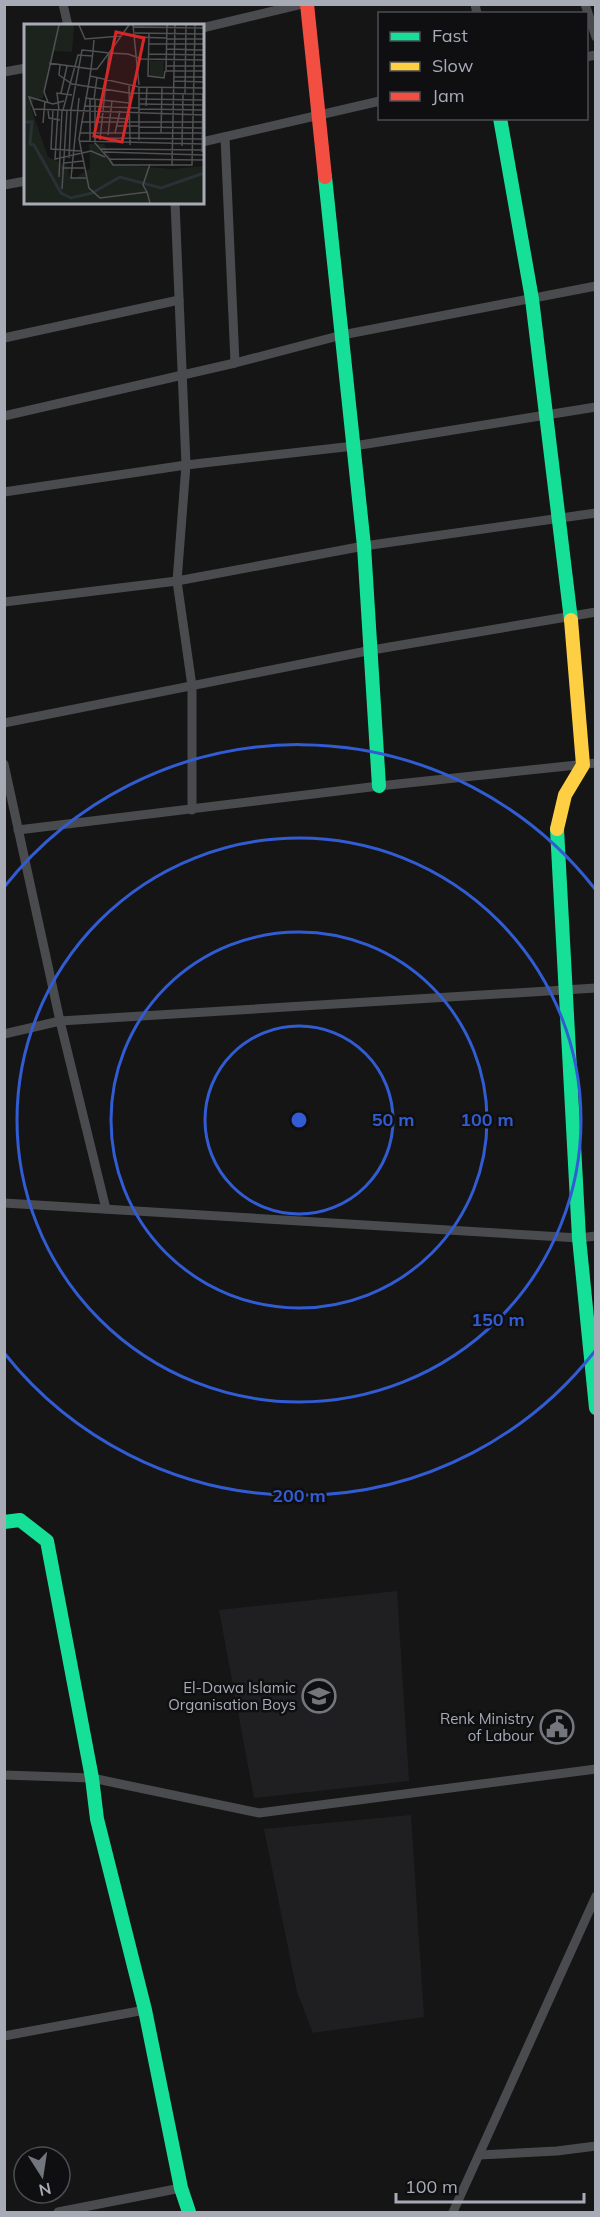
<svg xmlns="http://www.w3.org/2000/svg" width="600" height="2217" font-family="Mulish,sans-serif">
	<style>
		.built { fill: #1f1f21 }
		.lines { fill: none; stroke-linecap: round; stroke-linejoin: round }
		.street { stroke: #4a4b4e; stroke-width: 9 }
		.fast { stroke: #16e098; stroke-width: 14 }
		.slow { stroke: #ffcf43; stroke-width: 14 }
		.jam { stroke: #f24e42; stroke-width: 14 }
		.ring { fill: none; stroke: #325cd3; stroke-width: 3 }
		.labels { text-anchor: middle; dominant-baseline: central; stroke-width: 5; stroke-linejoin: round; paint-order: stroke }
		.poi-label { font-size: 15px; fill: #a7abb5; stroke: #0f0f11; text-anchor: end }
		.inset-river { fill: none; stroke: #293036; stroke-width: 3 }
		.inset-road { fill: none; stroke: #4f5155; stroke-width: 1.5 }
		.view { fill: #d62828; fill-opacity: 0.15; stroke: #d62828; stroke-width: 3 }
		.inset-edge { fill: none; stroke: #a7abb5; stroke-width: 3 }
		.centre { fill: #325cd3; stroke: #0f0f11; stroke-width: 3 }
		.ring-label { font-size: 18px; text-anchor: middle; font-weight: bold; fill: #325cd3; stroke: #0f0f11; stroke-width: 5; stroke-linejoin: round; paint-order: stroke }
	</style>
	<rect width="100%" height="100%" fill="#151515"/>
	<g class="built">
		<polygon points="397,1591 409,1781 254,1798 219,1610"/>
		<polygon points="411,1815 424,2017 313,2033 297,1992 264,1829"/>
	</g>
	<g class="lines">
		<g class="street">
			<polyline points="63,4 68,26"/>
			<polyline points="475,4 477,14"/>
			<polyline points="585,4 596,37"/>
			<polyline points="202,28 302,4"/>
			<polyline points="586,57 596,55"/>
			<polyline points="4,72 26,68"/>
			<polyline points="225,137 235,363"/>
			<polyline points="202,142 380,101"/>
			<polyline points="4,185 26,181"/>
			<polyline points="175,202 186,465 177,581 192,686 192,810"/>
			<polyline points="4,338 179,300"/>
			<polyline points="4,416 235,363 342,335 596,286"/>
			<polyline points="4,492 186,465 354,446 596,407"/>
			<polyline points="4,602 177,581 364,546 596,513"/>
			<polyline points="4,723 372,650 596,612"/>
			<polyline points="4,764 60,1021 106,1209"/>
			<polyline points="18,830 379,786 596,763"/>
			<polyline points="4,1034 60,1021 596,988"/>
			<polyline points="4,1203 579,1238 596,1236"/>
			<polyline points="4,1775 92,1778 259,1813 596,1769"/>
			<polyline points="4,2036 145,2010"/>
			<polyline points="479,2155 557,2151 596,2146"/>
			<polyline points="58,2212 181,2188"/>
			<polyline points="453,2212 596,1896"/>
		</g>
		<g class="fast">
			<polyline points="500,118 532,299 571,620"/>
			<polyline points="325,177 364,546 379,786"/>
			<polyline points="557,829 579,1238 596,1408"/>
			<polyline points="4,1522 20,1520 47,1541 92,1778 97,1819 145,2010 181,2188 189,2212"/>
		</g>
		<polyline class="slow" points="557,829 565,795 583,765 571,620"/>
		<polyline class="jam" points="307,4 325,177"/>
	</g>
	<g class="ring">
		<circle cx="299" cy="1120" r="94"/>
		<circle cx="299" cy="1120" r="188"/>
		<circle cx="299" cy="1120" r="282"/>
		<path d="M595 1351A376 376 0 0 1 5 1354M5 886A376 376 0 0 1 595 889"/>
	</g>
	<defs>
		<g id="school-ring" transform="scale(1.725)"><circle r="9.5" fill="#0f0f11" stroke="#74767d" stroke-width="1.5"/><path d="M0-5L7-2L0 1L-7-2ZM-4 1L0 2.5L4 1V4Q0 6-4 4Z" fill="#74767d"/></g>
		<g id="civic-ring" transform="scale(1.725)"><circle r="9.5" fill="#0f0f11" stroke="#74767d" stroke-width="1.5"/><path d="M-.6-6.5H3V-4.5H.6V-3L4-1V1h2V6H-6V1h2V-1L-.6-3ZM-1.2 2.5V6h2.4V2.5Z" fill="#74767d"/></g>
	</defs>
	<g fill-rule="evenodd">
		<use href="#school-ring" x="319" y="1696"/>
		<use href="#civic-ring" x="557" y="1727"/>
	</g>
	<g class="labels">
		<g class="poi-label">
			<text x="296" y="1687">El-Dawa Islamic<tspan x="296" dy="17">Organisation Boys</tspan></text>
			<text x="534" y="1718">Renk Ministry<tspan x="534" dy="17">of Labour</tspan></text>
		</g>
	</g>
	<g transform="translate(24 24)">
		<rect width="180" height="180" fill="#151515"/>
		<path d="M0,1H50L48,28L30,27L19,74L10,76L7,84L24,133L44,142L45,152L50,155L66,144L65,120H80L90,140L148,145L180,142V179H0ZM126,37H140L139,54L126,53Z" fill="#1c221c"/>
		<path class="inset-river" d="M0,98H8L6,120L10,121L37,169L47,174L68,169L96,153L137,164L180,149"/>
		<path class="inset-road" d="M55,1L61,15L97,12M105,1L85,29L73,45H67L69,27L85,29L104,30L118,35L180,36M109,1L115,61M143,1L142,47H180M110,3L180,4M111,9L180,10M125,9L124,52L140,54L141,47M111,13L142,14M143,15H180M125,20H180M143,25L180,26M125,30L180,31M25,39L67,45L66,52L115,63L180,64M36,41L35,51L48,60L105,69L180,70M143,42H180M66,52L55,115L65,164L76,174L123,168L126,179M150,53H180M150,57L180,58M105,60L106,121M37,69L43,42M161,70L162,1M55,74L47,154H62M61,74L105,79M70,75L73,53M71,75V119L85,135L180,136M116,75L178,76M24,78L20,68L35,1M116,80L178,81M60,82L115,84M122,82L123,63M9,85L180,91M115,85L179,86M24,86L25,94L36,96M34,86L31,135L67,127L81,133M35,86L33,69L48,71M39,86L54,31L69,32M47,86L58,26L69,27L70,16M12,92L5,73L29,80L40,77M74,93L106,95M57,98H180M19,99L21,77M93,102H115M115,103L179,104M28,104L27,125L57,127M28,104L29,86M56,109H180M91,109L96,87M137,109L138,63M84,111L88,77M76,114L180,115M76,116L85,29M115,116V63M56,117L180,120M66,118V75M158,122L159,70M77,125L180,126M80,128L180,131M178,128L179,70M45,134L47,86M85,135L89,141H168L171,1M40,139L59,137M148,142L151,1M38,144H60M35,153L38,86M38,165L43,86M123,168L119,161L126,140"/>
		<path class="view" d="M92,8L120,14L98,118L70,112Z"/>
		<rect width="180" height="180" class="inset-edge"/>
	</g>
	<circle cx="299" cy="1120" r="9" class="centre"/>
	<g class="ring-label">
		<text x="393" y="1126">50 m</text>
		<text x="487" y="1126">100 m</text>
		<text x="498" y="1326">150 m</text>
		<text x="299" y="1502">200 m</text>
	</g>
	<rect width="600" height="2217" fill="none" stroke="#a7abb5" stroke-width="12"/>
	<rect x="378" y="12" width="210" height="108" fill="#0f0f11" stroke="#4c4d53" stroke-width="1.5"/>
	<rect x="390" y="32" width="30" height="9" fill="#16e098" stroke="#4c4d53" stroke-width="1.5"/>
	<text x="432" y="42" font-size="18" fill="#a7abb5">Fast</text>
	<rect x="390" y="62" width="30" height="9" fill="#ffcf43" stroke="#4c4d53" stroke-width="1.5"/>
	<text x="432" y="72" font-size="18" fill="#a7abb5">Slow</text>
	<rect x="390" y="92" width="30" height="9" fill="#f24e42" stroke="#4c4d53" stroke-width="1.5"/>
	<text x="432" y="102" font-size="18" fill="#a7abb5">Jam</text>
	<g transform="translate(42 2175) rotate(168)"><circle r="28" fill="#0f0f11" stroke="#4c4d53" stroke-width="1.5"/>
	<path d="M0-4.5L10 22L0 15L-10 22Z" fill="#74767d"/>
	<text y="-9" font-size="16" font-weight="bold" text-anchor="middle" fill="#a7abb5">N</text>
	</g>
	<path d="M396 2193v9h188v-9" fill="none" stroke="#a7abb5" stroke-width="3"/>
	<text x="405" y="2193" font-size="18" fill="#a7abb5" stroke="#0f0f11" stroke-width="4.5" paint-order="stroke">100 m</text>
</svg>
